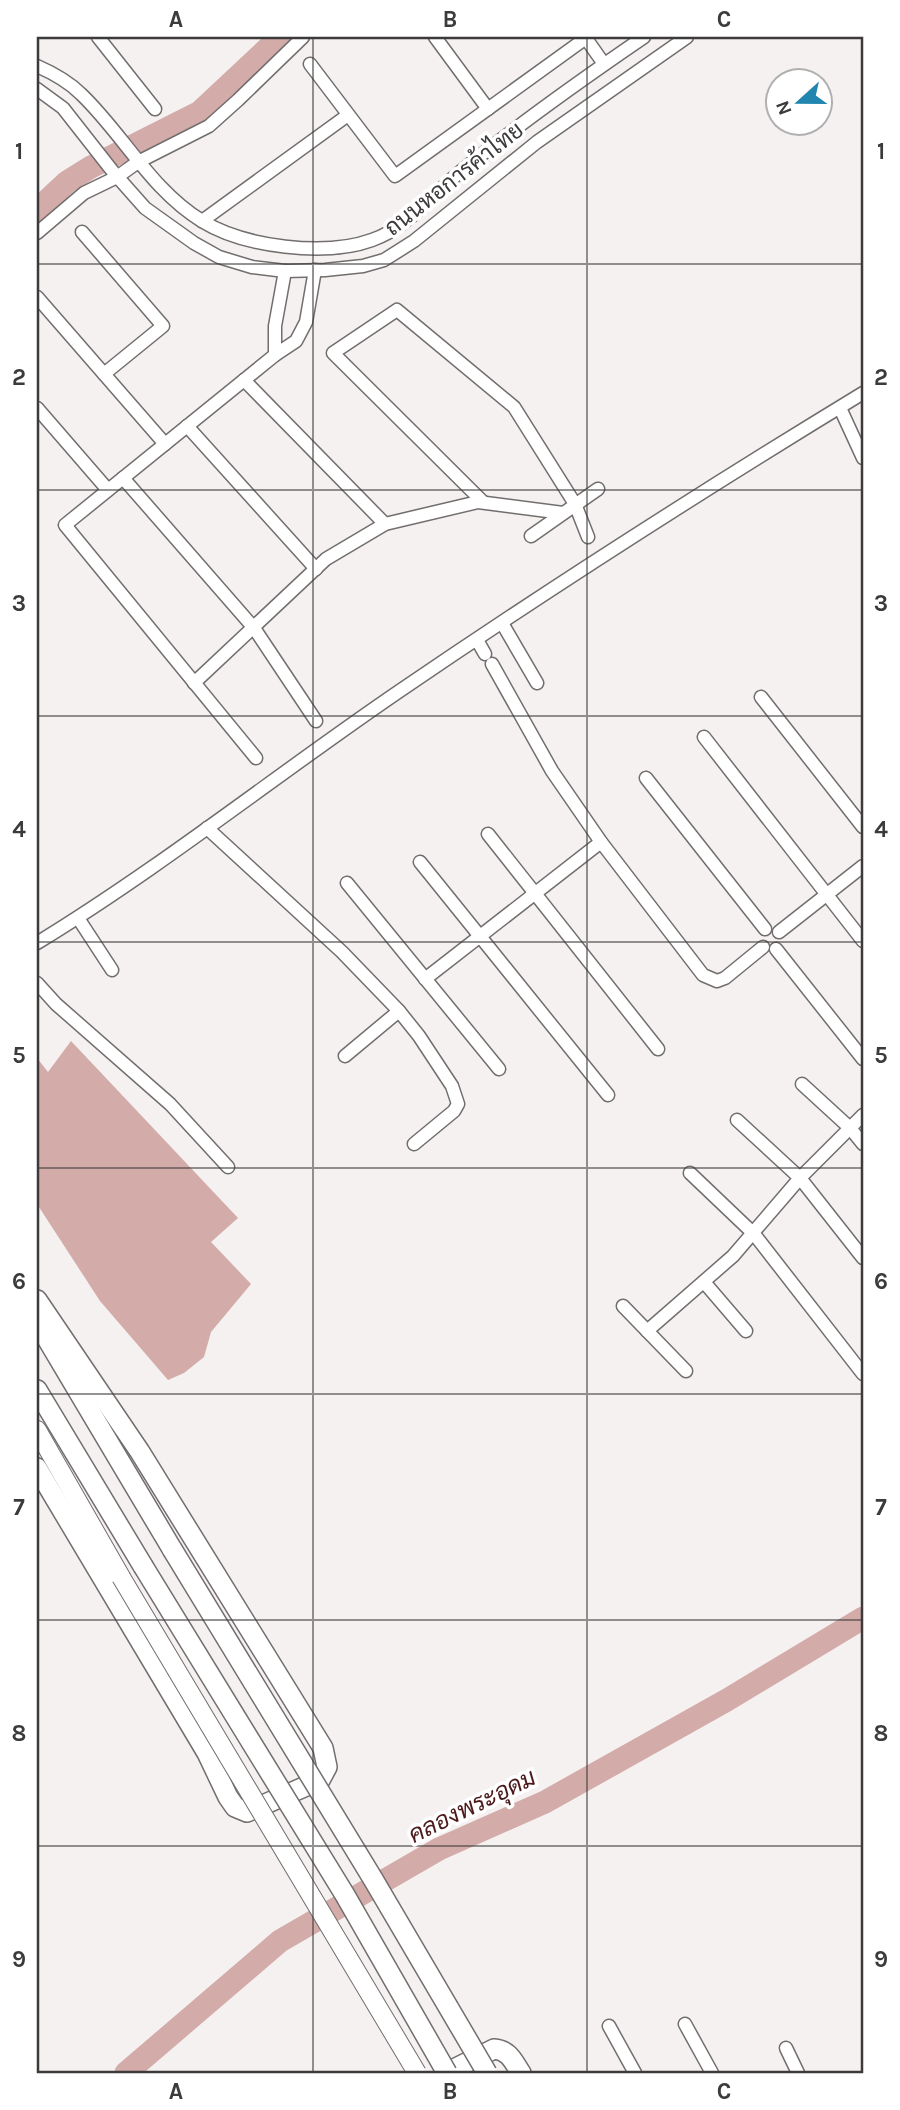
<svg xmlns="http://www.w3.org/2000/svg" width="900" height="2110" font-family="Karla,Sarabun,sans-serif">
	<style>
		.water { fill: #d3aba9 }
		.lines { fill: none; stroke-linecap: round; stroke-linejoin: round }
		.river { stroke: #d3aba9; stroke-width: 23 }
		.minor-casing { stroke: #726e6e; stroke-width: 15 }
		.secondary-casing { stroke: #726e6e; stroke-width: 20 }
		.primary-casing { stroke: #726e6e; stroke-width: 22 }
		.minor { stroke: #fff; stroke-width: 12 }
		.secondary { stroke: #fff; stroke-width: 18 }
		.primary { stroke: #fff; stroke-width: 19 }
		.secondary-bridge-casing { stroke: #726e6e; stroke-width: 20; stroke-linecap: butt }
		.primary-bridge-casing { stroke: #726e6e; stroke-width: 22; stroke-linecap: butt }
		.secondary-bridge { stroke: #fff; stroke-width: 18 }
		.primary-bridge { stroke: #fff; stroke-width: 19 }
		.grid { fill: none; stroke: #3c3a3a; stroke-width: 2; stroke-opacity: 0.55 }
		.labels { text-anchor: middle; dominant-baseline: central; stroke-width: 7; stroke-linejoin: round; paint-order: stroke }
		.street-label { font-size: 23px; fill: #3c3a3a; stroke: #fff }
		.water-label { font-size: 24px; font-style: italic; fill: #4d1a1b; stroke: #fff }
		.neatline { fill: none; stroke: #3c3a3a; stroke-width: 2.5 }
		.grid-label { font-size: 23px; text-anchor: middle; font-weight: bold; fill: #3c3a3a }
	</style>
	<rect width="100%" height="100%" fill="#f6f1f1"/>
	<polygon class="water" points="71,1041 238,1218 211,1242 251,1284 211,1332 204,1357 184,1373 168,1380 100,1301 37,1204 37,1058 48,1072"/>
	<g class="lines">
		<g class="river">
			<polyline points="37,210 67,182 91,167 200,112 280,37"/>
			<polyline points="126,2073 280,1941 439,1849 545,1802 727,1700 863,1618"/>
		</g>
		<g class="minor-casing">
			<g id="minor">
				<polyline points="98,37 155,109"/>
				<polyline points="435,37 488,109"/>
				<polyline points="585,37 604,64"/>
				<polyline points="310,64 395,176 586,38"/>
				<path d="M37,66C53,73 69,82 81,94C123,134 151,190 202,221C244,247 325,257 372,240C407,228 432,195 460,172C519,124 581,80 644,37"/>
				<polyline points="37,89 63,108 114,173 145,208 194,243 219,257 252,267 285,271 325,270 363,266 384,260 414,241 537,142 687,37"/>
				<polyline points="202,221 348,115"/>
				<polyline points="82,232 163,326 104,374"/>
				<polyline points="37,233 84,193 117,177 138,162 209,126 238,100 303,37"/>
				<polyline points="285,271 275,326 275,355 296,341 306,322 315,270"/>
				<polyline points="37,297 165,444"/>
				<polyline points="244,380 385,524"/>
				<polyline points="37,408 108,490"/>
				<polyline points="840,408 863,458"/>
				<polyline points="187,426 316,569"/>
				<polyline points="123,478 254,628 316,721"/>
				<polyline points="483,502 333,353 397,310 514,407 575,504 588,537"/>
				<polyline points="531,536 598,489"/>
				<polyline points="502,623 537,683"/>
				<polyline points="477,640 485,654"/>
				<polyline points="492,664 552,771 601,842 703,975 717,981 725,978 763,947"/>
				<polyline points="194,683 326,559 385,524 478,502 563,513"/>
				<polyline points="761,697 863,827"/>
				<polyline points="704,737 863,941"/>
				<polyline points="256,758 65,525 275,355"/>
				<polyline points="646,778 765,929"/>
				<polyline points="207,828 342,952 399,1011 419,1036 452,1086 458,1104 454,1111 414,1144"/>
				<polyline points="488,834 658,1049"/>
				<polyline points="420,862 608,1095"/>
				<polyline points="347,883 499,1069"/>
				<polyline points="78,918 112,970"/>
				<polyline points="779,932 863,866"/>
				<path d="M37,943C163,866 279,773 401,690C552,587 707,488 863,393"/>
				<polyline points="776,949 863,1059"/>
				<polyline points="425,979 601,842"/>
				<polyline points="37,983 56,1004 170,1104 228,1167"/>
				<polyline points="345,1056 399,1011"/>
				<polyline points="802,1084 850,1128 863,1144"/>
				<polyline points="737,1120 800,1178 863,1258"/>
				<polyline points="690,1173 754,1234 863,1374"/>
				<polyline points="704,1282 746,1331"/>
				<polyline points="623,1306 686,1371"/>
				<polyline points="647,1331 733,1256 800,1178 863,1115"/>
				<polyline points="685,2024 712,2073"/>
				<polyline points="609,2026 635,2073"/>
				<polyline points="786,2048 798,2073"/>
			</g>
		</g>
		<g class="secondary-casing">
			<polyline id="secondary" points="37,1430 121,1577"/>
		</g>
		<g class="primary-casing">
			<g id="primary">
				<polyline points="37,1300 140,1452 323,1748 327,1767 320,1780 247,1812 235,1807 228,1797 207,1753 37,1468"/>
				<polyline points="37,1322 172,1549"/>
				<polyline points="37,1390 143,1566"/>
				<path d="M446,2073L494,2049C509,2050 513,2061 521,2073"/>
			</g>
		</g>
		<use href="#minor" class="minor"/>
		<use href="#secondary" class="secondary"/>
		<use href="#primary" class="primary"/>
		<g class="secondary-bridge-casing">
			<polyline id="secondary-bridge" points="121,1577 417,2073"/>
		</g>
		<g class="primary-bridge-casing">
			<g id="primary-bridge">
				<polyline points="172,1549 373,1879 487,2073"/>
				<polyline points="143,1566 345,1895 447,2073"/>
			</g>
		</g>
		<use href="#secondary-bridge" class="secondary-bridge"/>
		<use href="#primary-bridge" class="primary-bridge"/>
	</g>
	<path class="grid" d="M313,37V2073M587,37V2073M37,264H863M37,490H863M37,716H863M37,942H863M37,1168H863M37,1394H863M37,1620H863M37,1846H863"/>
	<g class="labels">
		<g class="street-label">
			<text transform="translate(454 179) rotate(-38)">ถนนหอการค้าไทย</text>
		</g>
		<g class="water-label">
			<text transform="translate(472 1806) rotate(-26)">คลองพระอุดม</text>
		</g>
	</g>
	<rect width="900" height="2110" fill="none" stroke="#ffffff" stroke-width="77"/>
	<g transform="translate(799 102) rotate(249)"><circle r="33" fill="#ffffff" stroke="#b1b0b0" stroke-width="2"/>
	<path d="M0-5L12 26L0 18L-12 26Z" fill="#2086af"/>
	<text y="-10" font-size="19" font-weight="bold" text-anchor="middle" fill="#3c3a3a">N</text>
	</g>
	<rect x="38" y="38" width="824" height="2034" class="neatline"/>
	<g class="grid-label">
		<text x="176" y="27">A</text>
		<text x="450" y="27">B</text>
		<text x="724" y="27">C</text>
		<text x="19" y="159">1</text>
		<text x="881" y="159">1</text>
		<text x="19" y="385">2</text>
		<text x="881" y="385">2</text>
		<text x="19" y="611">3</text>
		<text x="881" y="611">3</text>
		<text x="19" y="837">4</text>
		<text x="881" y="837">4</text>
		<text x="19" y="1063">5</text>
		<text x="881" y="1063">5</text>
		<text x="19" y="1289">6</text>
		<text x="881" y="1289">6</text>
		<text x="19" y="1515">7</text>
		<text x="881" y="1515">7</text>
		<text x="19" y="1741">8</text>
		<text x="881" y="1741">8</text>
		<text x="19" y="1967">9</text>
		<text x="881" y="1967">9</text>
		<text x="176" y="2099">A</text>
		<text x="450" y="2099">B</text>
		<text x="724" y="2099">C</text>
	</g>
</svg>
